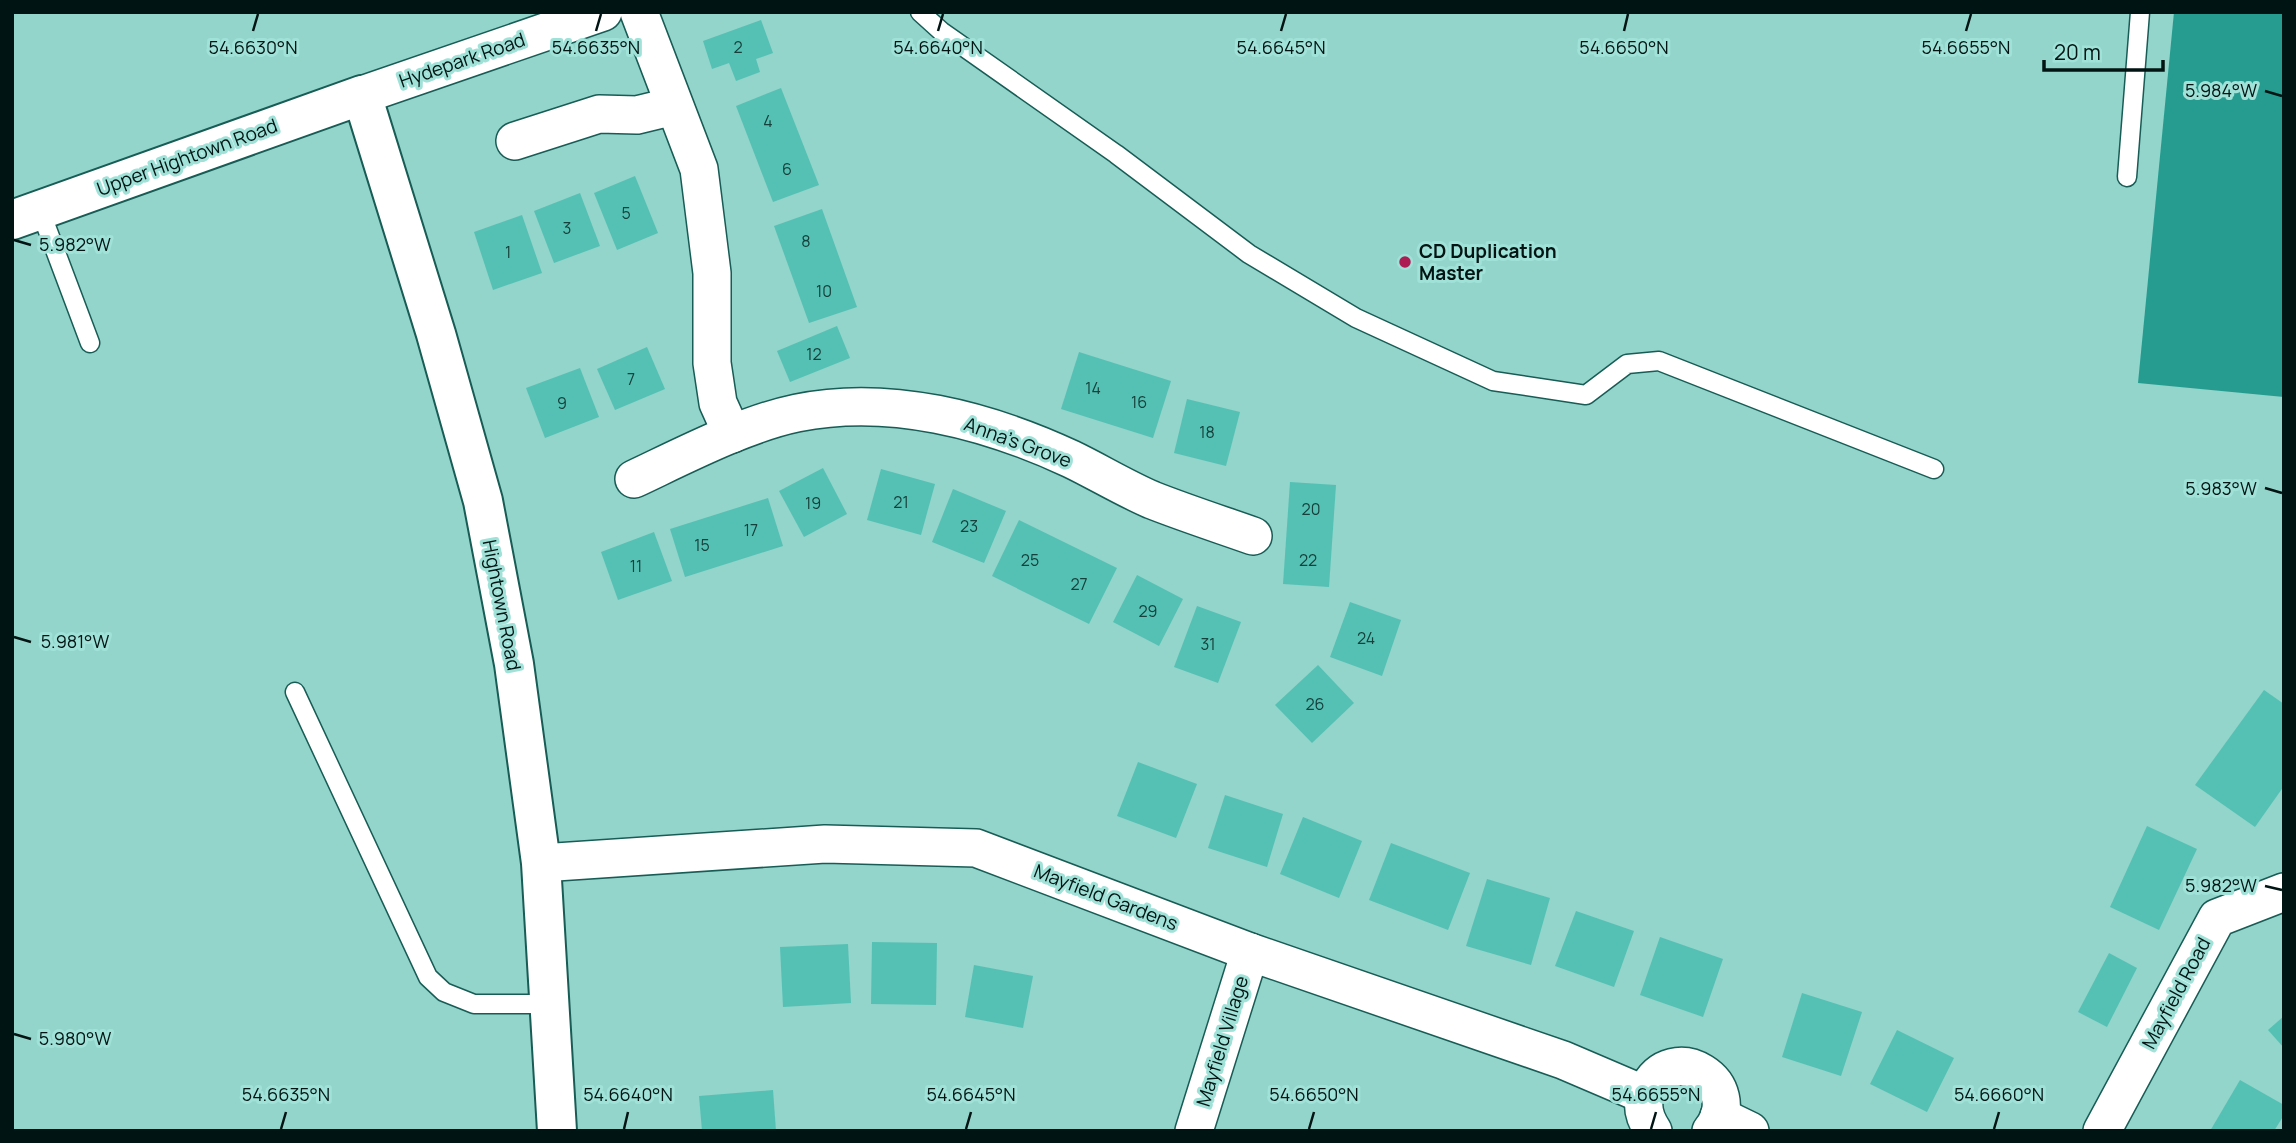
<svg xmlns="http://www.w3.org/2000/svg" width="2296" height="1143" font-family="Manrope,sans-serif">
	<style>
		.water { fill: #269c90 }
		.building { fill: #55c1b4 }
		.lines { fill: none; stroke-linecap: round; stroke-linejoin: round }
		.service-casing { stroke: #175c55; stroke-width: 21 }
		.minor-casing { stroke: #175c55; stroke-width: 40 }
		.secondary-casing { stroke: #175c55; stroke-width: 42 }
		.service { stroke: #fff; stroke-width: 18 }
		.minor { stroke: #fff; stroke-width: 37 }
		.secondary { stroke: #fff; stroke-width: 38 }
		.ticks { fill: none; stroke: #001513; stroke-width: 2.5 }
		.poi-dot { fill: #ad1d54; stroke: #a0e1d8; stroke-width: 2.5 }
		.labels { text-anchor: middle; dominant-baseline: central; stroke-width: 6; stroke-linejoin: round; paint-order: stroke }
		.number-label { font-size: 16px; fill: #15403b }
		.street-label { font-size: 19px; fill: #001513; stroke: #a0e1d8 }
		.poi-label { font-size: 19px; font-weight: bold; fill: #001513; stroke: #a0e1d8; text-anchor: start }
		.ticks-label { font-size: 18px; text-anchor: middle; fill: #001513; stroke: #a0e1d8; stroke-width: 6; stroke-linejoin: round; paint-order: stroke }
	</style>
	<rect width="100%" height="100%" fill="#93d4cb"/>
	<polygon class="water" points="2174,12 2284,12 2284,397 2138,383"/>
	<g class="building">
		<polygon points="761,20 773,53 756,59 760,72 736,81 729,63 712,69 703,41"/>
		<polygon points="781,88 819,185 773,202 736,106"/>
		<polygon points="635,176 658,233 617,250 594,193"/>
		<polygon points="580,193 600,246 554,263 534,211"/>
		<polygon points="822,209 857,307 809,323 774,226"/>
		<polygon points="522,215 542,273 493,290 474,232"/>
		<polygon points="837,326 850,358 790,382 777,351"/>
		<polygon points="647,347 665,389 615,410 597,369"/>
		<polygon points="1079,352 1171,381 1153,438 1061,409"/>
		<polygon points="580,368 599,417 545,438 526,388"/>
		<polygon points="1187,399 1240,412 1226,466 1174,453"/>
		<polygon points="823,468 847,514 804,537 779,491"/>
		<polygon points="881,469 935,484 921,535 867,520"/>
		<polygon points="1290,482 1336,485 1329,587 1283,584"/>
		<polygon points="953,489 1006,511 984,563 932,542"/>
		<polygon points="768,498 783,546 685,577 670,529"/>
		<polygon points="1019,520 1117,568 1089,624 992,576"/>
		<polygon points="654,532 672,581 618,600 601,552"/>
		<polygon points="1137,575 1183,599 1159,646 1113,622"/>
		<polygon points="1350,602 1401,620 1382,676 1330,657"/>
		<polygon points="1197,606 1241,622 1218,683 1174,667"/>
		<polygon points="1318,665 1354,703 1312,743 1275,705"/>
		<polygon points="2264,690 2284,704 2284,786 2255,827 2195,785"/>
		<polygon points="1138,762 1197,784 1176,838 1117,816"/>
		<polygon points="1225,795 1283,814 1267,867 1208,848"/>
		<polygon points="1303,817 1362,841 1339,898 1280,874"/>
		<polygon points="2147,826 2197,849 2159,930 2110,907"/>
		<polygon points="1391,843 1470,873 1448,930 1369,900"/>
		<polygon points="1487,879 1550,898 1531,965 1466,946"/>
		<polygon points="1576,911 1634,931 1614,987 1555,966"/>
		<polygon points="1660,937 1723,959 1703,1017 1640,995"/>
		<polygon points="872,942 937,943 936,1005 871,1004"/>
		<polygon points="848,944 851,1003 783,1007 780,947"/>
		<polygon points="2109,953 2137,968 2107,1027 2078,1012"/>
		<polygon points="974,965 1033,976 1023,1028 965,1017"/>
		<polygon points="1802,993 1862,1012 1841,1076 1782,1057"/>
		<polygon points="2284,1016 2284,1048 2268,1030"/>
		<polygon points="1897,1030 1954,1058 1927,1112 1870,1084"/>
		<polygon points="2240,1080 2284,1105 2284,1115 2274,1131 2210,1131"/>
		<polygon points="773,1090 776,1131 702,1131 699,1096"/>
	</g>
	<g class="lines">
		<g class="service-casing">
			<g id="service">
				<polyline points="920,12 941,31 1116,154 1249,254 1356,318 1493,381 1586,395 1627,364 1659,361 1934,469"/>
				<polyline points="2127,177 2140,12"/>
				<polyline points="40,210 90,343"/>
				<polyline points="295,692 428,977 444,992 474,1004 550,1004"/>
			</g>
		</g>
		<g class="minor-casing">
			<g id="minor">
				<polyline points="639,12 699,169 712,273 712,363 718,403 732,434"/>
				<polyline points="362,95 603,12"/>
				<polyline points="515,141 599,114 637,115 674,106"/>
				<path d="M634,479C683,456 744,424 797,413C889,394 987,420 1071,459C1098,472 1124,488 1152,500C1185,513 1219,524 1253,536"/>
				<polyline points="541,863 825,844 976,848 1250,952 1563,1060 1645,1095"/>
				<polyline points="1719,1116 1750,1131"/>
				<polyline points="1194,1131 1250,952"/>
				<path d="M1653,1131C1645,1119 1640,1105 1647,1091C1671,1036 1749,1084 1711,1131"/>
				<polyline points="2102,1131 2217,918 2284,892"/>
			</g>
		</g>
		<g class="secondary-casing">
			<polyline id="secondary" points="12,220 362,95 436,334 483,501 514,664 541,863 557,1131"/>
		</g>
		<use href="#service" class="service"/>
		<use href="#minor" class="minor"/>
		<use href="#secondary" class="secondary"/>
	</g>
	<path class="ticks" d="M253,31L258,14M596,31L601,14M938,31L943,14M1281,31L1286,14M1624,31L1628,14M1966,31L1971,14M2265,91L2282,96M14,240L31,245M2265,488L2282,493M14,637L31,642M2265,886L2282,890M14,1034L31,1039M281,1129L286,1112M624,1129L628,1112M966,1129L971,1112M1309,1129L1314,1112M1651,1129L1656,1112M1994,1129L1999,1112"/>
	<circle class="poi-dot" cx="1405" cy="262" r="7"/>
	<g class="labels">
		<g class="number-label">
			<text x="738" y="47">2</text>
			<text x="768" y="121">4</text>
			<text x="787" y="169">6</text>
			<text x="626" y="213">5</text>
			<text x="567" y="228">3</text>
			<text x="806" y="241">8</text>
			<text x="508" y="252">1</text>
			<text x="824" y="291">10</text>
			<text x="814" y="354">12</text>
			<text x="631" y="379">7</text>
			<text x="1093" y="388">14</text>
			<text x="1139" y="402">16</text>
			<text x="562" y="403">9</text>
			<text x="1207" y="432">18</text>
			<text x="901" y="502">21</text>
			<text x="813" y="503">19</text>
			<text x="1311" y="509">20</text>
			<text x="969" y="526">23</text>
			<text x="751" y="530">17</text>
			<text x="702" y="545">15</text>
			<text x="1030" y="560">25</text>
			<text x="1308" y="560">22</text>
			<text x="636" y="566">11</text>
			<text x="1079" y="584">27</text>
			<text x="1148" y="611">29</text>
			<text x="1366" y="638">24</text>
			<text x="1208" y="644">31</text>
			<text x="1315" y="704">26</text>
		</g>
		<g class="street-label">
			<text transform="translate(462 60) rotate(-19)">Hydepark Road</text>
			<text transform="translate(187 157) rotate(-20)">Upper Hightown Road</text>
			<text transform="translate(1018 442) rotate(20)">Anna's Grove</text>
			<text transform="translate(502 605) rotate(79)">Hightown Road</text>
			<text transform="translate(1106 897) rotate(21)">Mayfield Gardens</text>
			<text transform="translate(2176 993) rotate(-62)">Mayfield Road</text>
			<text transform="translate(1222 1041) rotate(-73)">Mayfield Village</text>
		</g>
		<g class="poi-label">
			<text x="1419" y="251">CD Duplication<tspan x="1419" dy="22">Master</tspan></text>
		</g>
	</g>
	<g class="ticks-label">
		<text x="253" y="54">54.6630°N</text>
		<text x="596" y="54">54.6635°N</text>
		<text x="938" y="54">54.6640°N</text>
		<text x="1281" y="54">54.6645°N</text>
		<text x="1624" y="54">54.6650°N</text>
		<text x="1966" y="54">54.6655°N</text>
		<text x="2221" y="97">5.984°W</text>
		<text x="75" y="251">5.982°W</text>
		<text x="2221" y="495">5.983°W</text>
		<text x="75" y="648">5.981°W</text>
		<text x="2221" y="892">5.982°W</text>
		<text x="75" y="1045">5.980°W</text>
		<text x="286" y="1101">54.6635°N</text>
		<text x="628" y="1101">54.6640°N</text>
		<text x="971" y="1101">54.6645°N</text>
		<text x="1314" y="1101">54.6650°N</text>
		<text x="1656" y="1101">54.6655°N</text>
		<text x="1999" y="1101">54.6660°N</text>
	</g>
	<rect width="2296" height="1143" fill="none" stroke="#001513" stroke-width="28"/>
	<path d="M2044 60v10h119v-10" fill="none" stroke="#001513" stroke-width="3.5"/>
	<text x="2054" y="60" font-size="21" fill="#001513" stroke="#a0e1d8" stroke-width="5" paint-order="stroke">20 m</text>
</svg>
